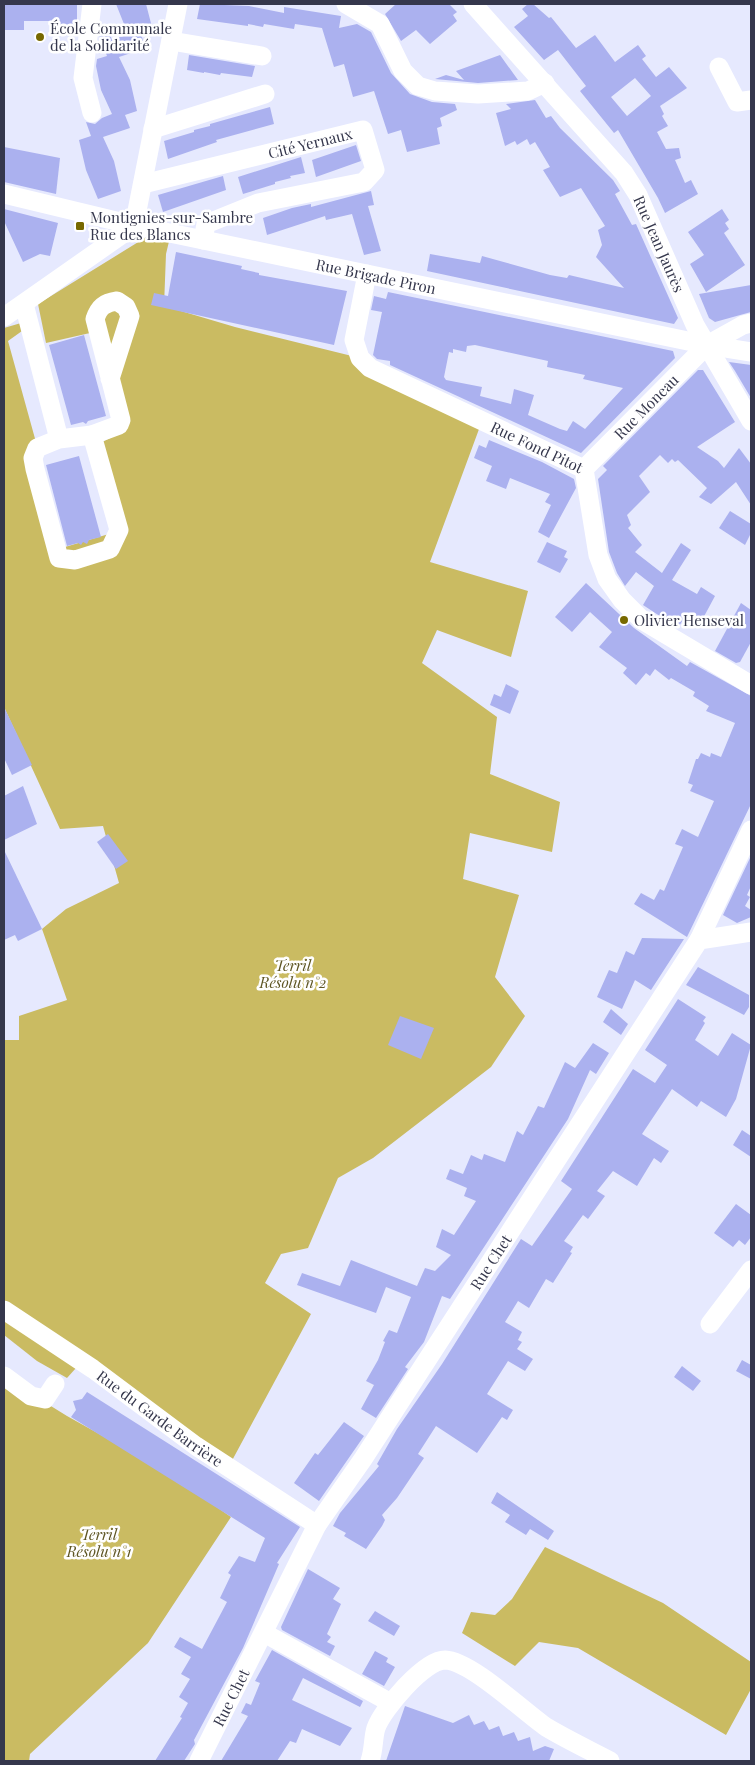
<svg xmlns="http://www.w3.org/2000/svg" width="755" height="1765" font-family="'Playfair Display',serif">
	<style>
		.green { fill: #cabb62 }
		.building { fill: #abb1ef; fill-rule: evenodd }
		.lines { fill: none; stroke-linecap: round; stroke-linejoin: round }
		.minor { stroke: #fff; stroke-width: 19 }
		.poi-dot { fill: #776800; stroke: #fff; stroke-width: 2 }
		.labels { text-anchor: middle; dominant-baseline: central; stroke-width: 5; stroke-linejoin: round; paint-order: stroke }
		.poi-label { font-size: 15px; fill: #35374c; stroke: #fff; text-anchor: start }
		.street-label { font-size: 15px; fill: #35374c; stroke: #fff }
		.park-label { font-size: 15px; font-style: italic; fill: #5e5523; stroke: #fff }
	</style>
	<rect width="100%" height="100%" fill="#e6e9fe"/>
	<g class="green">
		<polygon points="171,233 166,254 164,306 235,327 360,358 482,421 430,562 528,591 511,657 437,630 422,663 497,717 490,774 560,802 552,852 470,833 463,879 519,895 495,977 525,1016 491,1067 373,1158 338,1178 308,1248 281,1254 265,1283 311,1314 228,1468 4,1310 4,1040 19,1040 19,1016 67,1000 42,929 66,909 119,883 103,826 60,829 4,707 4,328 21,323 22,331 8,341 65,547 119,531 100,443 116,435 90,333 46,343 38,304 148,236"/>
		<polygon points="4,1313 76,1368 67,1378 37,1361 4,1335"/>
		<polygon points="4,1377 67,1416 162,1469 231,1517 148,1643 30,1754 29,1761 4,1761"/>
		<polygon points="545,1547 663,1603 751,1662 751,1689 726,1735 578,1648 539,1642 515,1666 462,1633 471,1612 495,1615 512,1599"/>
	</g>
	<g class="building">
		<polygon points="4,4 77,4 77,28 56,27 56,21 24,21 24,30 4,30"/>
		<polygon points="116,4 146,4 153,31 141,35 146,48 119,57 130,80 137,111 125,115 130,128 103,137 114,161 121,191 98,199 86,170 79,140 91,136 86,122 95,124 102,118 112,114 101,90 96,66 97,59 107,56 99,36 100,29 106,26 112,40 128,34"/>
		<polygon points="200,4 249,6 284,13 284,7 341,16 339,28 357,24 371,32 391,73 410,94 432,102 455,104 457,110 440,118 442,126 437,128 440,144 407,152 401,130 388,134 374,91 353,97 344,64 334,67 322,28 295,24 294,29 264,24 263,27 248,24 248,26 197,19"/>
		<polygon points="396,4 449,4 457,12 453,15 457,21 430,44 416,30 401,41 385,14"/>
		<path d="M528,4H533L549,18L551,17L576,48L595,35L615,62L638,45L646,56L642,59L656,77L669,67L687,88L660,106L664,114L662,116L668,126L657,132L666,149L679,148L681,158L675,160L685,183L691,180L698,194L665,213L658,198L618,130L614,133L580,91L586,86L558,50L544,60L514,27L528,16L522,9ZM635,78L651,96L627,116L611,97Z"/>
		<polygon points="189,55 255,66 252,77 221,73 220,75 204,72 204,73 187,70"/>
		<polygon points="500,55 518,80 478,83 435,79 446,75 464,80 456,71"/>
		<polygon points="535,100 546,118 551,116 560,128 613,180 620,191 615,194 632,225 636,224 678,318 674,324 427,271 430,254 480,263 482,256 550,275 567,278 569,275 624,288 596,257 602,245 598,230 605,226 581,188 560,197 543,170 550,167 535,142 530,145 527,139 517,145 515,141 505,146 496,113 511,109 506,104"/>
		<polygon points="270,107 274,124 216,140 217,142 168,159 164,141 194,132 194,130 210,126 210,124"/>
		<polygon points="356,145 361,161 316,177 312,160"/>
		<polygon points="4,147 60,158 56,194 4,182"/>
		<polygon points="301,157 305,173 290,176 291,178 275,182 275,184 243,194 238,177"/>
		<polygon points="223,176 226,190 163,212 158,195"/>
		<polygon points="371,191 374,205 368,206 381,251 364,255 352,214 326,220 325,216 267,235 263,218 292,208 311,204 311,207"/>
		<polygon points="4,209 58,223 50,256 40,254 23,262 4,221"/>
		<polygon points="722,209 729,220 725,223 729,229 724,233 745,265 706,292 690,264 704,255 688,232"/>
		<polygon points="176,252 242,266 241,269 259,273 259,275 347,291 334,345 151,305 154,293 168,296"/>
		<polygon points="751,285 751,312 715,322 709,318 699,294"/>
		<path d="M388,292L673,351L675,358L581,453L390,365V361L377,359L373,355L382,312L371,310L374,296L386,299ZM475,345L548,361L547,367L585,375L583,379L623,388L585,429L573,421L567,431L560,429L528,415L534,395L514,389L511,404L480,396L482,387L446,380L444,377L449,352L453,353V349L466,352L467,346Z"/>
		<polygon points="84,335 106,416 88,421 86,424 83,422 71,425 49,345"/>
		<polygon points="729,362 751,365 751,398 735,371"/>
		<polygon points="698,370 703,370 735,422 697,447 718,461 724,468 739,448 751,464 751,505 736,482 711,504 699,497 707,488 678,460 675,462 672,459 668,463 660,455 639,476 650,492 627,515 631,525 628,528 642,545 635,552 662,573 681,543 691,550 672,580 697,594 701,587 715,596 701,622 687,613 678,628 643,605 654,586 636,572 625,586 617,573 609,552 598,479 607,470 603,466"/>
		<polygon points="489,440 542,462 574,479 576,488 549,538 538,532 551,505 545,502 550,494 510,478 506,489 486,481 492,466 474,458 479,445 486,448"/>
		<polygon points="79,456 101,537 89,540 87,544 83,542 81,545 78,543 67,546 46,465"/>
		<polygon points="730,511 751,524 751,533 745,545 719,528"/>
		<polygon points="547,542 567,551 564,557 568,559 560,573 537,562"/>
		<polygon points="586,583 634,628 687,666 690,662 751,696 751,804 687,937 634,904 641,893 654,900 660,889 664,891 683,847 675,844 682,829 698,837 714,801 690,791 693,785 688,783 696,759 698,759 701,753 710,757 711,753 721,757 735,723 706,711 709,706 693,696 695,692 671,678 669,680 655,669 650,676 646,673 636,685 623,673 627,668 599,647 612,632 590,612 572,632 555,617"/>
		<polygon points="741,603 751,610 751,642 740,662 736,663 715,651"/>
		<polygon points="506,684 519,691 510,714 490,705 494,694 501,697"/>
		<polygon points="4,707 32,765 12,775 4,758"/>
		<polygon points="23,786 37,824 4,840 4,796"/>
		<polygon points="108,834 128,861 116,869 97,842"/>
		<polygon points="4,850 42,929 18,941 15,935 4,940"/>
		<polygon points="750,858 751,886 747,895 750,897 745,906 751,910 751,917 737,923 723,915"/>
		<polygon points="642,938 684,939 651,990 635,980 622,1009 597,997 609,970 617,973 626,951 634,955"/>
		<polygon points="698,967 749,995 749,1007 744,1015 686,985"/>
		<polygon points="678,999 706,1017 703,1021 705,1023 695,1040 718,1056 732,1033 751,1045 736,1099 726,1117 701,1101 697,1107 672,1089 642,1134 669,1151 661,1163 654,1158 637,1186 613,1171 597,1191 605,1196 588,1219 583,1215 564,1241 573,1247 570,1252 572,1253 553,1283 546,1279 529,1308 518,1301 505,1322 522,1332 518,1340 522,1342 517,1349 533,1359 525,1371 508,1361 487,1394 513,1410 507,1420 502,1417 477,1453 436,1426 418,1454 424,1458 397,1498 382,1515 385,1520 382,1526 366,1549 344,1536 346,1533 333,1526 340,1513 379,1466 377,1464 397,1429 442,1364 521,1239 532,1246 572,1189 561,1181 633,1069 655,1083 667,1065 645,1050"/>
		<polygon points="611,1009 628,1024 621,1035 603,1022"/>
		<polygon points="400,1016 434,1028 421,1059 388,1045"/>
		<polygon points="593,1043 609,1053 596,1074 590,1070 568,1119 450,1299 442,1296 424,1342 405,1367 408,1369 376,1418 361,1409 374,1385 366,1381 378,1360 385,1342 383,1341 389,1330 397,1333 411,1297 386,1287 376,1313 297,1285 302,1273 340,1286 351,1260 417,1286 425,1268 435,1271 451,1255 436,1247 442,1229 454,1235 476,1201 464,1196 467,1188 446,1179 450,1169 463,1174 471,1155 482,1160 484,1154 505,1162 517,1131 523,1135 538,1106 544,1108 565,1062 575,1068"/>
		<polygon points="742,1130 751,1136 751,1157 733,1145"/>
		<polygon points="736,1204 751,1215 751,1237 745,1245 739,1240 733,1247 714,1233"/>
		<polygon points="742,1360 751,1365 751,1379 736,1371"/>
		<polygon points="682,1366 701,1381 693,1391 674,1377"/>
		<polygon points="87,1392 300,1527 277,1563 279,1564 243,1648 194,1740 195,1744 184,1761 155,1761 182,1718 180,1717 188,1703 179,1697 190,1679 181,1674 191,1657 174,1647 180,1637 202,1649 227,1602 220,1598 231,1575 228,1573 239,1556 255,1562 265,1538 71,1417 76,1410 73,1401 82,1399"/>
		<polygon points="344,1422 364,1436 319,1501 294,1483 315,1453 318,1455"/>
		<polygon points="497,1492 554,1531 548,1540 530,1529 526,1535 505,1522 510,1515 491,1503"/>
		<polygon points="308,1569 340,1588 333,1599 341,1604 327,1634 331,1637 327,1642 335,1646 330,1656 282,1630 281,1627"/>
		<polygon points="375,1611 400,1626 394,1636 368,1621"/>
		<polygon points="272,1650 363,1701 360,1707 303,1678 292,1700 352,1728 340,1746 302,1729 296,1743 290,1741 277,1761 221,1761 248,1716 241,1713 246,1703 251,1705 260,1683 255,1681"/>
		<polygon points="375,1651 388,1658 386,1662 395,1667 384,1686 362,1674"/>
		<polygon points="405,1706 453,1723 469,1715 474,1725 484,1721 489,1730 499,1726 503,1736 514,1732 518,1741 530,1737 533,1751 545,1746 554,1749 549,1761 386,1761"/>
	</g>
	<g class="lines">
		<g class="minor">
			<polyline points="346,4 380,24 403,71 418,86 435,91 478,94 528,91 545,83"/>
			<path id="s1" d="M473,4L624,173L638,195L695,325L751,421"/>
			<polyline points="171,41 262,56"/>
			<polyline points="719,67 737,102 751,100"/>
			<polyline points="92,113 83,78 92,4"/>
			<polyline points="153,129 265,94"/>
			<path id="s2" d="M143,184L363,130L375,170L364,182L258,203L206,224L203,240"/>
			<path id="s3" d="M4,194L141,227L707,345L751,352"/>
			<polyline points="134,226 178,4"/>
			<path id="s4" d="M367,274L354,340L360,358L370,368L584,469L598,555L607,579L622,600L642,620L751,685"/>
			<polyline points="24,304 59,439 37,448 33,458 35,469 59,558 75,560 110,549 119,530 92,435 59,439"/>
			<polyline points="4,317 134,226"/>
			<path d="M92,435L119,425L121,420L95,319C99,307 104,303 117,301L126,307L130,316L110,379"/>
			<path id="s5" d="M584,469L707,345L743,325L751,323"/>
			<polyline points="699,940 751,830"/>
			<path id="s6" d="M4,1310L93,1369L196,1446L317,1525"/>
			<polyline points="710,1324 751,1270"/>
			<polyline points="4,1376 31,1396 45,1399 55,1384"/>
			<polyline points="264,1633 391,1703"/>
			<path id="s7" d="M199,1761L317,1525L363,1459L699,940L751,932"/>
			<path d="M370,1761C374,1750 373,1737 376,1728C383,1709 424,1660 445,1660C471,1661 523,1711 546,1727C566,1739 589,1750 610,1761"/>
		</g>
	</g>
	<g class="poi-dot">
		<circle cx="40" cy="37" r="5"/>
		<rect x="75" y="221" width="10" height="10" rx="2.5"/>
		<circle cx="624" cy="620" r="5"/>
	</g>
	<g class="labels">
		<g class="poi-label">
			<text x="50" y="28">École Communale<tspan x="50" dy="17">de la Solidarité</tspan></text>
			<text x="90" y="217">Montignies-sur-Sambre<tspan x="90" dy="17">Rue des Blancs</tspan></text>
			<text x="634" y="620">Olivier Henseval</text>
		</g>
		<g class="street-label">
			<text stroke="none"><textPath href="#s2" startOffset="172">Cité Yernaux</textPath></text>
			<text stroke="none"><textPath href="#s1" startOffset="306">Rue Jean Jaurès</textPath></text>
			<text stroke="none"><textPath href="#s3" startOffset="381">Rue Brigade Piron</textPath></text>
			<text stroke="none"><textPath href="#s5" startOffset="88">Rue Moneau</textPath></text>
			<text stroke="none"><textPath href="#s4" startOffset="285">Rue Fond Pitot</textPath></text>
			<text stroke="none"><textPath href="#s7" startOffset="579">Rue Chet</textPath></text>
			<text stroke="none"><textPath href="#s6" startOffset="190">Rue du Garde Barrière</textPath></text>
			<text stroke="none"><textPath href="#s7" startOffset="71">Rue Chet</textPath></text>
		</g>
		<g class="park-label">
			<text x="293" y="965">Terril<tspan x="293" dy="17">Résolu n°2</tspan></text>
			<text x="99" y="1534">Terril<tspan x="99" dy="17">Résolu n°1</tspan></text>
		</g>
	</g>
	<rect width="755" height="1765" fill="none" stroke="#35374c" stroke-width="10"/>
</svg>
